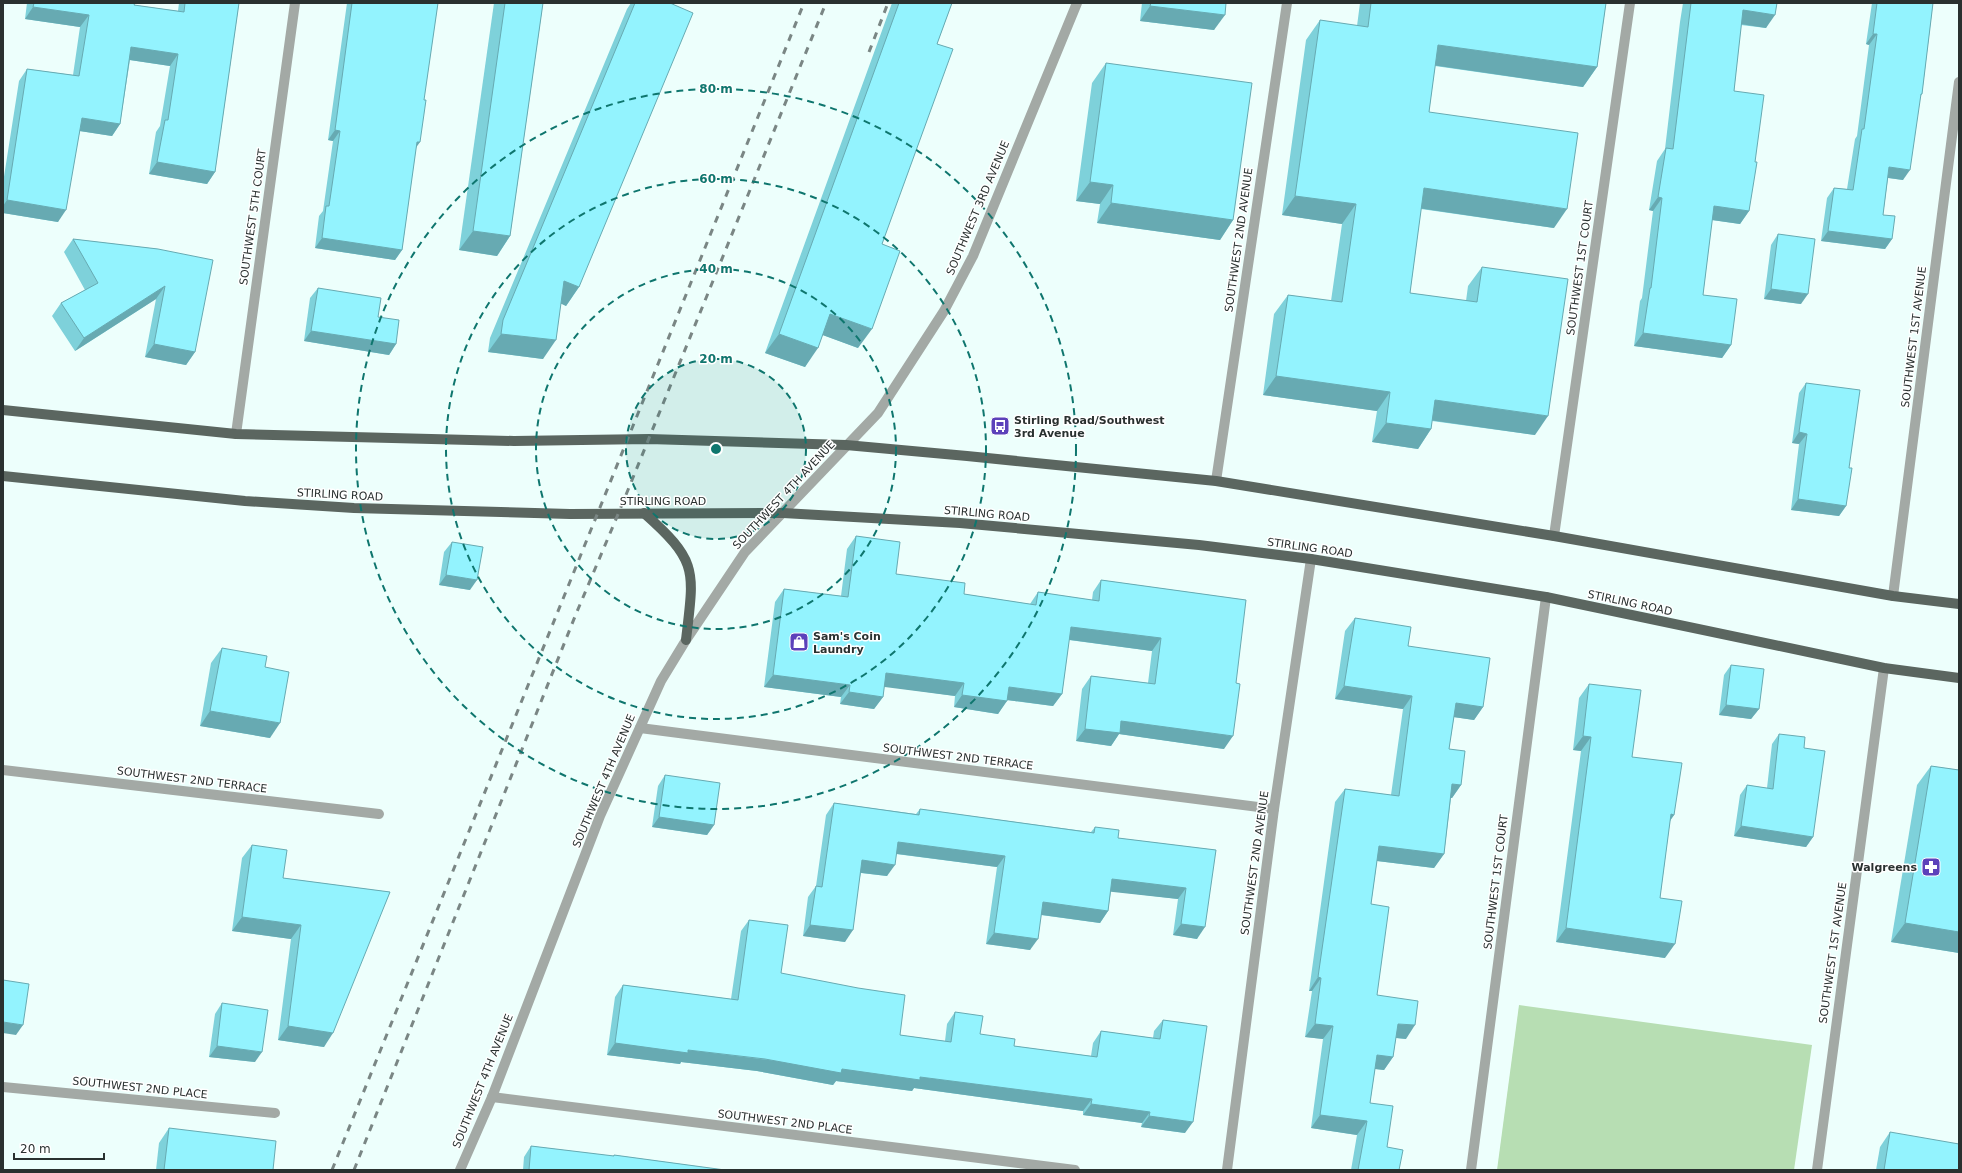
<svg xmlns="http://www.w3.org/2000/svg" width="1962" height="1173" font-family="'DejaVu Sans',sans-serif">
	<style>
		.green { fill: #b7deb3 }
		.lines { fill: none; stroke-linecap: round; stroke-linejoin: round }
		.minor { stroke: #a3a9a5; stroke-width: 10 }
		.primary { stroke: #5b6660; stroke-width: 10 }
		.rail { stroke: #7a8684; stroke-width: 3; stroke-dasharray: 7 7; stroke-linecap: butt }
		.wall { fill: #7ed1da }
		.shaded-wall { fill: #67aab2 }
		.building { fill: #93f3fe; stroke: #67aab2 }
		.ring { fill: none; stroke: #0f766e; stroke-width: 2; stroke-dasharray: 7 5 }
		.labels { text-anchor: middle; dominant-baseline: central; stroke-width: 3; stroke-linejoin: round; paint-order: stroke }
		.street-label { font-size: 11px; fill: #2a3130; stroke: #fff }
		.poi-label { font-size: 11px; font-weight: bold; fill: #2a3130; stroke: #fff; text-anchor: start }
		.centre { fill: #0f766e; stroke: #fff; stroke-width: 2 }
		.ring-label { font-size: 12px; text-anchor: middle; font-weight: bold; fill: #0f766e; stroke: #fff; stroke-width: 3; stroke-linejoin: round; paint-order: stroke }
	</style>
	<rect width="100%" height="100%" fill="#edfffc"/>
	<polygon class="green" points="1519,1005 1812,1045 1794,1170 1497,1170"/>
	<g class="lines">
		<g class="minor">
			<polyline points="236,434 295,3"/>
			<polyline points="1216,481 1287,3"/>
			<polyline points="1554,536 1630,3"/>
			<polyline points="1893,596 1959,82"/>
			<polyline points="640,728 1274,809"/>
			<polyline points="3,770 379,814"/>
			<polyline points="3,1087 275,1113"/>
			<polyline points="492,1097 1075,1170"/>
			<polyline points="460,1170 492,1097 600,816 661,681 686,640 745,552 878,413 944,311 973,256 1077,3"/>
			<polyline points="1227,1170 1274,809 1311,559"/>
			<polyline points="1471,1170 1546,597"/>
			<polyline points="1817,1170 1884,668"/>
		</g>
		<g class="primary">
			<polyline points="3,410 236,434 514,441 649,439 846,445 967,456 1216,481 1554,536 1893,596 1959,604"/>
			<polyline points="3,476 245,501 354,508 570,514 783,513 960,523 1199,545 1311,559 1546,597 1884,668 1959,678"/>
			<path d="M644,513C699,562 694,570 686,640"/>
		</g>
		<g class="rail">
			<polyline points="869,52 888,3"/>
			<polyline points="332,1170 804,3"/>
			<polyline points="354,1170 576,614 619,512 826,3"/>
		</g>
	</g>
	<g class="wall">
		<polygon points="27,3 135,3 134,5 178,11 179,3 239,3 215,172 207,184 149,174 156,132 160,126 170,66 130,60 120,124 112,136 80,131 58,222 3,213 3,183 19,81 27,69 73,75 80,27 25,19"/>
		<polygon points="347,3 438,3 416,147 402,250 395,260 315,248 319,216 323,211 333,141 328,140"/>
		<polygon points="494,3 543,3 510,236 497,256 459,250"/>
		<polygon points="631,3 670,3 579,287 566,306 561,303 543,359 488,352 490,338 627,9"/>
		<polygon points="892,3 952,3 937,44 882,244 858,348 823,335 805,367 765,353"/>
		<polygon points="1142,3 1226,3 1214,30 1140,21"/>
		<polygon points="1360,3 1606,3 1597,67 1583,87 1435,66 1429,112 1554,228 1421,209 1410,293 1466,301 1468,286 1482,267 1535,435 1432,421 1431,429 1418,449 1372,442 1377,411 1263,395 1274,314 1288,295 1331,301 1342,224 1282,215 1306,40 1320,20 1357,26"/>
		<polygon points="1683,3 1777,3 1766,28 1741,25 1734,91 1749,211 1740,224 1712,220 1703,295 1731,345 1722,358 1634,346 1640,301 1642,298 1653,211 1649,210 1657,161 1665,149 1680,22"/>
		<polygon points="1872,3 1933,3 1922,94 1920,97 1903,180 1888,178 1883,215 1892,239 1885,249 1821,241 1827,198 1834,188 1847,189 1855,139 1857,136 1869,45 1866,44"/>
		<polygon points="1106,63 1233,220 1220,240 1097,223 1100,204 1076,201 1092,83"/>
		<polygon points="1778,234 1801,304 1764,299 1771,245"/>
		<polygon points="73,239 158,249 195,352 186,365 145,357 156,299 75,351 52,316 61,303 85,290 64,252"/>
		<polygon points="318,288 378,317 396,344 389,355 304,341 310,298"/>
		<polygon points="1806,383 1849,468 1846,506 1839,516 1791,510 1799,444 1792,443 1799,393"/>
		<polygon points="856,536 896,574 964,594 1030,604 1038,592 1092,600 1093,592 1101,580 1246,600 1224,749 1119,734 1111,746 1076,741 1082,689 1091,676 1148,683 1152,651 1069,640 1062,694 1053,706 1007,700 998,714 954,707 955,696 884,686 883,697 874,709 840,704 841,697 764,687 775,602 784,589 841,596 847,549"/>
		<polygon points="452,542 470,590 439,585 444,552"/>
		<polygon points="1355,618 1408,646 1483,707 1474,720 1454,717 1449,749 1461,785 1452,798 1451,798 1444,854 1434,868 1377,861 1371,904 1377,995 1406,1039 1396,1038 1393,1057 1384,1070 1375,1069 1370,1103 1387,1147 1399,1170 1351,1170 1357,1135 1311,1128 1323,1039 1305,1037 1312,991 1309,991 1335,802 1345,789 1391,795 1403,709 1335,699 1345,631"/>
		<polygon points="222,648 265,667 270,738 200,726 211,663"/>
		<polygon points="1731,665 1759,709 1751,719 1719,715 1724,675"/>
		<polygon points="1589,684 1632,757 1674,815 1670,821 1660,898 1665,958 1556,942 1581,751 1573,750 1579,698"/>
		<polygon points="1779,734 1804,748 1813,837 1806,847 1734,836 1740,795 1747,785 1767,788 1772,744"/>
		<polygon points="1931,766 1959,770 1959,953 1891,942 1917,785"/>
		<polygon points="665,775 714,825 707,835 652,827 658,786"/>
		<polygon points="834,803 916,814 920,809 1091,832 1095,827 1118,838 1216,850 1197,939 1173,935 1178,899 1111,891 1108,911 1100,923 1041,915 1030,950 986,944 997,867 896,854 887,876 861,873 845,942 803,936 808,897 816,886 826,815"/>
		<polygon points="252,845 283,878 390,892 324,1047 278,1040 291,939 232,931 242,858"/>
		<polygon points="749,920 781,973 900,1035 945,1041 947,1024 955,1012 980,1034 1014,1046 1091,1056 1093,1043 1101,1031 1153,1038 1154,1031 1163,1020 1185,1133 1141,1127 1142,1123 1083,1115 1083,1111 914,1088 912,1091 836,1081 833,1085 757,1071 681,1062 680,1064 607,1055 615,997 623,985 731,999 741,931"/>
		<polygon points="222,1003 255,1062 209,1057 215,1014"/>
		<polygon points="169,1128 273,1170 156,1170 159,1143"/>
		<polygon points="1890,1132 1959,1170 1876,1170 1880,1147"/>
		<polygon points="531,1146 613,1156 614,1155 725,1170 523,1170 524,1157"/>
	</g>
	<g class="shaded-wall">
		<polygon points="1150,6 1225,15 1214,30 1140,21"/>
		<polygon points="33,7 89,15 80,27 25,19"/>
		<polygon points="1743,10 1775,15 1766,28 1734,23"/>
		<polygon points="1873,34 1877,34 1869,45 1866,44"/>
		<polygon points="1438,45 1597,67 1583,87 1425,64"/>
		<polygon points="131,47 178,54 170,66 123,59"/>
		<polygon points="82,118 120,124 112,136 73,130"/>
		<polygon points="335,130 340,131 333,141 328,140"/>
		<polygon points="417,142 420,142 413,152"/>
		<polygon points="157,162 215,172 207,184 149,174"/>
		<polygon points="1889,167 1910,170 1903,180 1882,177"/>
		<polygon points="1090,182 1113,185 1100,204 1076,201"/>
		<polygon points="1424,188 1567,209 1554,228 1411,207"/>
		<polygon points="1295,196 1356,204 1342,224 1282,215"/>
		<polygon points="1658,197 1662,198 1653,211 1649,210"/>
		<polygon points="7,200 66,210 58,222 3,213 3,206"/>
		<polygon points="1111,203 1233,220 1220,240 1097,223"/>
		<polygon points="1714,206 1749,211 1740,224 1705,219"/>
		<polygon points="473,231 510,236 497,256 459,250"/>
		<polygon points="1828,231 1892,239 1885,249 1821,241"/>
		<polygon points="322,238 402,250 395,260 315,248"/>
		<polygon points="564,281 579,287 566,306 551,299"/>
		<polygon points="165,286 156,299 75,351 84,338"/>
		<polygon points="1771,289 1808,294 1801,304 1764,299"/>
		<polygon points="830,314 872,329 858,348 817,333"/>
		<polygon points="311,331 396,344 389,355 304,341"/>
		<polygon points="1643,333 1731,345 1722,358 1634,346"/>
		<polygon points="501,334 556,340 543,359 488,352"/>
		<polygon points="779,334 818,348 805,367 765,353"/>
		<polygon points="154,344 195,352 186,365 145,357"/>
		<polygon points="1276,376 1390,392 1377,411 1263,395"/>
		<polygon points="1435,400 1548,416 1535,435 1422,419"/>
		<polygon points="1386,423 1431,429 1418,449 1372,442"/>
		<polygon points="1799,432 1807,434 1799,444 1792,443"/>
		<polygon points="1798,499 1846,506 1839,516 1791,510"/>
		<polygon points="446,575 477,580 470,590 439,585"/>
		<polygon points="1071,627 1161,638 1152,651 1063,639"/>
		<polygon points="886,673 964,683 955,696 877,686"/>
		<polygon points="773,675 850,685 841,697 764,687"/>
		<polygon points="1344,686 1412,696 1403,709 1335,699"/>
		<polygon points="1009,687 1062,694 1053,706 1000,699"/>
		<polygon points="849,692 883,697 874,709 840,704"/>
		<polygon points="962,695 1007,701 998,714 954,707"/>
		<polygon points="1456,703 1483,707 1474,720 1446,716"/>
		<polygon points="1726,705 1759,709 1751,719 1719,715"/>
		<polygon points="210,711 280,723 270,738 200,726"/>
		<polygon points="1121,721 1233,736 1224,749 1119,734 1111,746 1076,741 1085,729"/>
		<polygon points="1583,736 1591,737 1581,751 1573,750"/>
		<polygon points="1452,784 1461,785 1452,798 1443,797"/>
		<polygon points="1671,814 1674,815 1664,829"/>
		<polygon points="659,817 714,825 707,835 652,827"/>
		<polygon points="1741,826 1813,837 1806,847 1734,836"/>
		<polygon points="898,842 1005,856 997,867 890,853"/>
		<polygon points="1379,846 1444,854 1434,868 1369,860"/>
		<polygon points="862,860 895,865 887,876 854,872"/>
		<polygon points="1112,879 1186,888 1178,899 1104,891"/>
		<polygon points="1043,902 1108,911 1100,923 1035,914"/>
		<polygon points="242,917 301,925 291,939 232,931"/>
		<polygon points="1905,923 1959,932 1959,953 1891,942"/>
		<polygon points="1181,924 1205,927 1197,939 1173,935"/>
		<polygon points="810,925 853,930 845,942 803,936"/>
		<polygon points="1566,928 1675,944 1665,958 1556,942"/>
		<polygon points="994,933 1038,939 1030,950 986,944"/>
		<polygon points="1318,977 1321,978 1312,991 1309,991"/>
		<polygon points="3,1022 23,1025 16,1035 3,1033"/>
		<polygon points="1315,1024 1333,1026 1323,1039 1305,1037"/>
		<polygon points="1398,1024 1415,1025 1406,1039 1388,1037"/>
		<polygon points="288,1026 333,1033 324,1047 278,1040"/>
		<polygon points="615,1043 688,1050 842,1069 920,1077 1092,1099 1083,1111 914,1088 912,1091 836,1081 833,1085 757,1071 681,1062 680,1064 607,1055"/>
		<polygon points="217,1046 262,1052 255,1062 209,1057"/>
		<polygon points="1377,1055 1393,1057 1384,1070 1367,1068"/>
		<polygon points="1091,1104 1150,1112 1142,1123 1083,1115"/>
		<polygon points="1320,1115 1367,1121 1357,1135 1311,1128"/>
		<polygon points="1149,1116 1193,1122 1185,1133 1141,1127"/>
	</g>
	<g class="building">
		<polygon points="34,3 135,3 134,5 184,12 185,3 239,3 215,172 157,162 165,120 168,120 178,54 131,47 120,124 82,118 66,210 7,200 27,69 79,76 89,15 33,7"/>
		<polygon points="352,3 438,3 424,100 426,100 420,142 417,142 402,250 322,238 326,206 329,206 340,131 335,130"/>
		<polygon points="505,3 543,3 510,236 473,231"/>
		<polygon points="635,3 670,3 693,13 579,287 564,281 556,340 501,334 503,320"/>
		<polygon points="899,3 952,3 937,44 953,49 882,244 900,251 872,329 830,314 818,348 779,334"/>
		<polygon points="1151,3 1226,3 1225,15 1150,6"/>
		<polygon points="1371,3 1606,3 1597,67 1438,45 1429,112 1578,133 1567,209 1424,188 1410,293 1477,302 1482,267 1568,279 1548,416 1435,400 1431,429 1386,423 1390,392 1276,376 1288,295 1342,302 1356,204 1295,196 1320,20 1368,27"/>
		<polygon points="1691,3 1777,3 1775,15 1743,10 1734,91 1764,95 1755,162 1757,162 1749,211 1714,206 1703,295 1737,299 1731,345 1643,333 1650,288 1651,288 1662,198 1658,197 1666,148 1673,149"/>
		<polygon points="1877,3 1933,3 1922,94 1921,94 1910,170 1889,167 1883,215 1895,216 1892,239 1828,231 1834,188 1853,190 1862,129 1864,129 1877,34 1873,34"/>
		<polygon points="1106,63 1252,83 1233,220 1111,203 1113,185 1090,182"/>
		<polygon points="1778,234 1815,239 1808,294 1771,289"/>
		<polygon points="73,239 158,249 213,260 195,352 154,344 165,286 84,338 61,303 98,283"/>
		<polygon points="318,288 381,298 378,317 399,320 396,344 311,331"/>
		<polygon points="1806,383 1860,390 1849,468 1852,468 1846,506 1798,499 1807,434 1799,432"/>
		<polygon points="856,536 900,542 896,574 965,583 964,594 1036,605 1038,592 1099,601 1101,580 1246,600 1236,683 1240,684 1233,736 1121,721 1120,733 1085,729 1091,676 1155,684 1161,638 1071,627 1062,694 1009,687 1007,701 962,695 964,683 886,673 883,697 849,692 850,685 773,675 784,589 848,597"/>
		<polygon points="452,542 483,547 477,580 446,575"/>
		<polygon points="1355,618 1411,627 1408,646 1490,658 1483,707 1456,703 1449,749 1465,751 1461,785 1452,784 1444,854 1379,846 1371,904 1389,907 1377,995 1418,1001 1415,1025 1398,1024 1393,1057 1377,1055 1370,1103 1393,1106 1387,1147 1403,1150 1399,1170 1358,1170 1367,1121 1320,1115 1333,1026 1315,1024 1321,978 1318,977 1345,789 1399,796 1412,696 1344,686"/>
		<polygon points="222,648 267,656 265,667 289,672 280,723 210,711"/>
		<polygon points="1731,665 1764,669 1759,709 1726,705"/>
		<polygon points="1589,684 1641,690 1632,757 1682,763 1674,815 1671,814 1660,898 1682,901 1675,944 1566,928 1591,737 1583,736"/>
		<polygon points="1779,734 1805,737 1804,748 1825,751 1813,837 1741,826 1747,785 1773,789"/>
		<polygon points="1931,766 1959,770 1959,932 1905,923"/>
		<polygon points="665,775 720,783 714,825 659,817"/>
		<polygon points="834,803 919,815 920,809 1094,833 1095,827 1119,830 1118,838 1216,850 1205,927 1181,924 1186,888 1112,879 1108,911 1043,902 1038,939 994,933 1005,856 898,842 895,865 862,860 853,930 810,925 816,886 822,887"/>
		<polygon points="252,845 287,850 283,878 390,892 333,1033 288,1026 301,925 242,917"/>
		<polygon points="749,920 788,925 781,973 858,988 905,995 900,1035 951,1042 955,1012 983,1016 980,1034 1015,1039 1014,1046 1097,1057 1101,1031 1160,1039 1163,1020 1207,1026 1193,1122 1149,1116 1150,1112 1091,1104 1092,1099 920,1077 920,1080 842,1069 841,1073 765,1059 688,1050 688,1053 615,1043 623,985 738,1000"/>
		<polygon points="3,980 29,984 23,1025 3,1022"/>
		<polygon points="222,1003 268,1010 262,1052 217,1046"/>
		<polygon points="169,1128 276,1141 273,1170 164,1170"/>
		<polygon points="1890,1132 1959,1144 1959,1170 1884,1170"/>
		<polygon points="531,1146 614,1156 614,1155 725,1170 529,1170"/>
	</g>
	<circle cx="716" cy="449" r="90" fill="#0f766e" fill-opacity=".12"/>
	<g class="ring">
		<circle cx="716" cy="449" r="90"/>
		<circle cx="716" cy="449" r="180"/>
		<circle cx="716" cy="449" r="270"/>
		<circle cx="716" cy="449" r="360"/>
	</g>
	<defs>
		<g id="bus-square" transform="scale(1)"><rect x="-9" y="-9" width="18" height="18" rx="4" fill="#5c41ba" stroke="#fff"/><path d="M-5-6H5V4H4V6H2V4H-2V6H-4V4H-5ZM-3.5-4V0h7V-4ZM-3.5 1.2v1.5H-2V1.2ZM2 1.2v1.5H3.5V1.2Z" fill="#fff"/></g>
		<g id="shop-square" transform="scale(1)"><rect x="-9" y="-9" width="18" height="18" rx="4" fill="#5c41ba" stroke="#fff"/><path d="M-5-2.5h2.3a2.7 3.5 0 0 1 5.4 0H5L5.5 6h-11ZM-1.5-2.5h3a1.5 2.3 0 0 0-3 0Z" fill="#fff"/></g>
		<g id="pharmacy-square" transform="scale(1)"><rect x="-9" y="-9" width="18" height="18" rx="4" fill="#5c41ba" stroke="#fff"/><path d="M-2-6h4v4h4v4h-4v4h-4v-4h-4v-4h4Z" fill="#fff"/></g>
	</defs>
	<g fill-rule="evenodd">
		<use href="#bus-square" x="1000" y="426"/>
		<use href="#shop-square" x="799" y="642"/>
		<use href="#pharmacy-square" x="1931" y="867"/>
	</g>
	<g class="labels">
		<g class="street-label">
			<text transform="translate(978 208) rotate(-67)">SOUTHWEST 3RD AVENUE</text>
			<text transform="translate(253 217) rotate(-82)">SOUTHWEST 5TH COURT</text>
			<text transform="translate(1239 240) rotate(-82)">SOUTHWEST 2ND AVENUE</text>
			<text transform="translate(1580 268) rotate(-82)">SOUTHWEST 1ST COURT</text>
			<text transform="translate(1914 337) rotate(-83)">SOUTHWEST 1ST AVENUE</text>
			<text transform="translate(340 495) rotate(3)">STIRLING ROAD</text>
			<text transform="translate(784 495) rotate(-47)">SOUTHWEST 4TH AVENUE</text>
			<text x="663" y="501">STIRLING ROAD</text>
			<text transform="translate(987 514) rotate(5)">STIRLING ROAD</text>
			<text transform="translate(1310 548) rotate(8)">STIRLING ROAD</text>
			<text transform="translate(1630 603) rotate(12)">STIRLING ROAD</text>
			<text transform="translate(958 757) rotate(7)">SOUTHWEST 2ND TERRACE</text>
			<text transform="translate(192 780) rotate(7)">SOUTHWEST 2ND TERRACE</text>
			<text transform="translate(604 781) rotate(-67)">SOUTHWEST 4TH AVENUE</text>
			<text transform="translate(1255 863) rotate(-82)">SOUTHWEST 2ND AVENUE</text>
			<text transform="translate(1496 882) rotate(-83)">SOUTHWEST 1ST COURT</text>
			<text transform="translate(1833 953) rotate(-82)">SOUTHWEST 1ST AVENUE</text>
			<text transform="translate(483 1081) rotate(-68)">SOUTHWEST 4TH AVENUE</text>
			<text transform="translate(140 1088) rotate(6)">SOUTHWEST 2ND PLACE</text>
			<text transform="translate(785 1122) rotate(7)">SOUTHWEST 2ND PLACE</text>
		</g>
		<g class="poi-label">
			<text x="1014" y="420">Stirling Road/Southwest<tspan x="1014" dy="13">3rd Avenue</tspan></text>
			<text x="813" y="636">Sam's Coin<tspan x="813" dy="13">Laundry</tspan></text>
			<text x="1917" y="867" text-anchor="end">Walgreens</text>
		</g>
	</g>
	<circle cx="716" cy="449" r="6" class="centre"/>
	<g class="ring-label">
		<text x="716" y="93">80 m</text>
		<text x="716" y="183">60 m</text>
		<text x="716" y="273">40 m</text>
		<text x="716" y="363">20 m</text>
	</g>
	<rect width="1962" height="1173" fill="none" stroke="#2a3130" stroke-width="8"/>
	<path d="M14 1153v6h90v-6" fill="none" stroke="#2a3130" stroke-width="2"/>
	<text x="20" y="1153" font-size="12" fill="#2a3130" stroke="#ffffff" stroke-width="3" paint-order="stroke">20 m</text>
</svg>
